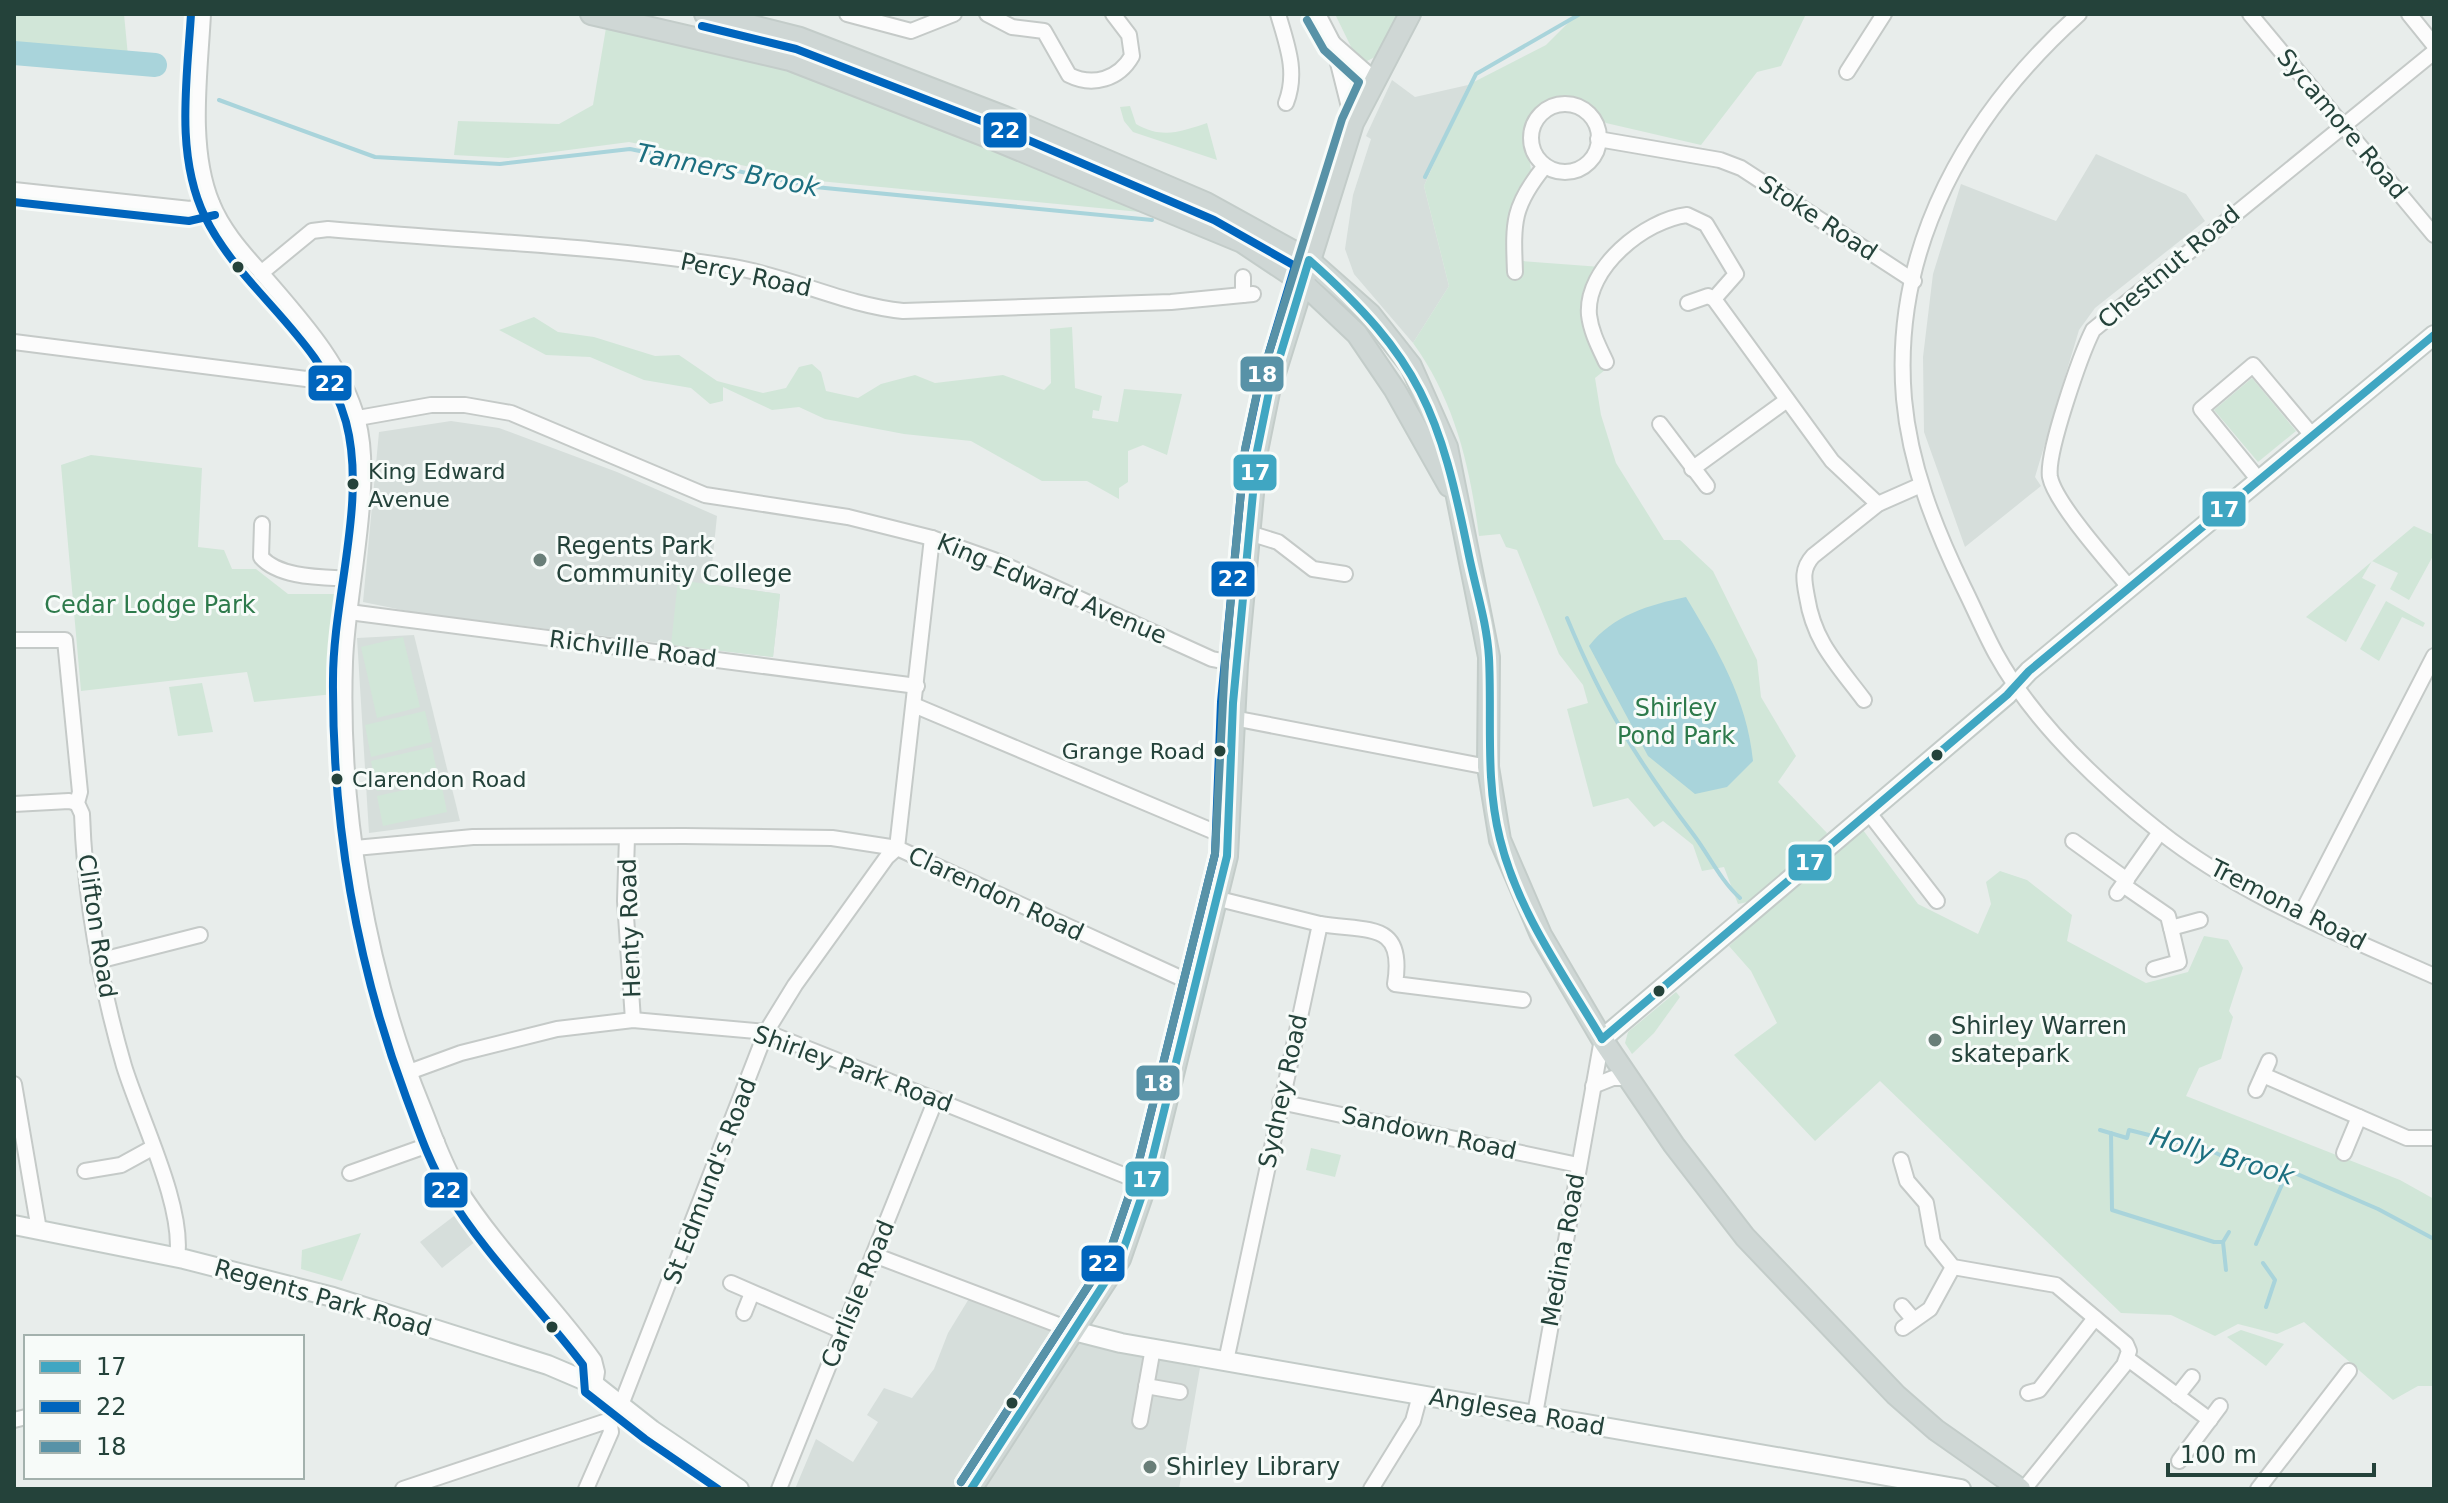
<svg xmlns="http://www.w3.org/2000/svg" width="2448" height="1503" font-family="'DejaVu Sans',sans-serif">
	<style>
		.built { fill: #d6dedb }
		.green { fill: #d1e6d8 }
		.water { fill: #a9d4db }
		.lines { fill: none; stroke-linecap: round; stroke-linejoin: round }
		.stream { stroke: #a9d4db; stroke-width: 4 }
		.river { stroke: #a9d4db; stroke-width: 24 }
		.street-casing { stroke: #c5cac8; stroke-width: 18 }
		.secondary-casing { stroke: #c3cbc8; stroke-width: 22 }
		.primary-casing { stroke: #c3ccc9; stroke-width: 24 }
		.street { stroke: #fcfcfc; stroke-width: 14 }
		.secondary { stroke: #fcfcfc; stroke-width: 18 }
		.primary { stroke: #cfd7d5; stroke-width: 20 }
		.bus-1-casing { stroke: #f7fbf9; stroke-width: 14 }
		.bus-2-casing { stroke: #f7fbf9; stroke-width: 14 }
		.bus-3-casing { stroke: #f7fbf9; stroke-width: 14 }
		.bus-1 { stroke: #40a6c2; stroke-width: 8 }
		.bus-2 { stroke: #0065bd; stroke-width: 8 }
		.bus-3 { stroke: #5892a7; stroke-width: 8 }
		.bus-dot { fill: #24423a; stroke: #f7fbf9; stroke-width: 3 }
		.poi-dot { fill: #697e78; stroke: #f7fbf9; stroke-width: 3 }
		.labels { text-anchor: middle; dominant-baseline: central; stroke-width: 6; stroke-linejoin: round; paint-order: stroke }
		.bus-label { font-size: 22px; fill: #24423a; stroke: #f7fbf9; text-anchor: start }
		.street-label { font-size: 24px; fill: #24423a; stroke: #f7fbf9 }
		.poi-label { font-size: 24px; fill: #24423a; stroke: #f7fbf9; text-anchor: start }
		.park-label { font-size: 24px; fill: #2d7a4b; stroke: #f7fbf9 }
		.water-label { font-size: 26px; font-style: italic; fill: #1c6f80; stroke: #f7fbf9 }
		.line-badge { stroke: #f7fbf9; stroke-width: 3 }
		.badge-label { font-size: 22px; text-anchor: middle; font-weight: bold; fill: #fff }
	</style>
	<rect width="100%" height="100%" fill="#e8edeb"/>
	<g class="built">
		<polygon points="1392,80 1415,97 1468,85 1424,186 1449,286 1413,343 1354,274 1345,249 1353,195 1371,139 1366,136"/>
		<polygon points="2096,154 2186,194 2205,221 2095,308 2079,330 2035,477 2041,486 1965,547 1924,432 1923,357 1933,274 1961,184 2056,221"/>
		<polygon points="451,421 499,428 617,472 717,516 710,584 780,594 773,657 412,612 363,602 379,432"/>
		<polygon points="414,635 460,821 369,833 357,638"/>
		<polygon points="462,1210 481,1237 442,1268 420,1242"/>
		<polygon points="970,1297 1102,1348 1200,1368 1179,1489 795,1489 816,1439 853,1462 878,1422 867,1415 884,1388 912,1398 934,1369 948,1333"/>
	</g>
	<g class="green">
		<polygon points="14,14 124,14 128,56 14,48"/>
		<polygon points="1335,14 1397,14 1377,56 1363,63 1357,59"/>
		<path d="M1577,14H1806L1781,66L1757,72L1701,145L1606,123L1581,104L1561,100L1536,113L1527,142L1531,170C1505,206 1508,217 1508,260L1601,267L1589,334L1605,370L1595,378L1601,415L1616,463L1664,540H1680L1713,571L1757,660L1761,697L1796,756L1778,782L1827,833C1807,860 1771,900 1738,904L1724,867L1702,871L1693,845L1663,821L1654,827L1628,798L1593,807L1567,709L1588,703L1583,685L1559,654L1517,550L1506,547L1500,534L1479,536C1470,467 1455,401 1413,343L1449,286L1424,186L1468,85L1546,45Z"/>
		<polygon points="606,28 788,67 1161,214 819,181 629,142 508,158 454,155 458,121 559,124 593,105"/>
		<path d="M1130,106L1136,124C1162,139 1180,132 1207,123L1217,160L1133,132L1124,121L1120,107Z"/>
		<polygon points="534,317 558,332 594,337 655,356 679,355 717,381 763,393 786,388 799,367 812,364 821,372 826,391 858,398 881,384 915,375 935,383 1003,375 1044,390 1051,383 1050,329 1072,327 1075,388 1102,396 1099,411 1093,410 1092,418 1118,422 1124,389 1182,394 1167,455 1143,445 1128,451 1128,482 1119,488 1119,499 1087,481 1042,481 971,441 904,434 825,419 799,407 772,410 723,387 723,401 710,404 691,388 644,380 590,357 546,355 499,330"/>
		<polygon points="2252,378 2296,431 2258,462 2214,410"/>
		<polygon points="91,455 202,468 198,547 224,550 232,569 256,569 288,594 335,594 334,694 254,702 247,672 81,691 61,465"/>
		<polygon points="2414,526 2434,535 2434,554 2409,600 2390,589 2398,573 2372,561 2362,578 2376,585 2346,642 2306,617"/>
		<polygon points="678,580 780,594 773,657 671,645"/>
		<polygon points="2386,601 2425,623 2423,627 2402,617 2379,661 2360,649"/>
		<polygon points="403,637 420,707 377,718 361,647"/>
		<polygon points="202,683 213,732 178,736 169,687"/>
		<polygon points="425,711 432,742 371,757 365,725"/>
		<polygon points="432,747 438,777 377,791 371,761"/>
		<polygon points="441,782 447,812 383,826 377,796"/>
		<polygon points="1860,826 1918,904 1978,934 1991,904 1986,882 2000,871 2027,880 2072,915 2067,941 2146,983 2188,972 2204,936 2228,940 2243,968 2229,1011 2233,1017 2221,1059 2199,1068 2186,1096 2400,1180 2434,1199 2434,1386 2418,1386 2393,1400 2304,1322 2277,1334 2238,1324 2215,1336 2171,1315 2121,1313 1880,1081 1815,1141 1734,1055 1777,1023 1751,971 1729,946"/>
		<polygon points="1676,992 1680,997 1654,1033 1632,1054 1625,1043 1628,1032"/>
		<polygon points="1311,1148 1341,1155 1335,1177 1306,1170"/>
		<polygon points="361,1233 342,1281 301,1269 302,1250"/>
		<polygon points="2241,1330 2284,1344 2266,1366 2227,1337"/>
	</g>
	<path class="water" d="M1686,597C1717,649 1747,699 1753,761L1727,787L1695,794L1648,756L1589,646C1613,615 1649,605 1686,597Z"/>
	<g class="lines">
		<g class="stream">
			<polyline points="219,100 375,157 500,164 630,149 815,187 1152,220"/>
			<polyline points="1425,177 1476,74 1580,14"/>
			<path d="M1567,618C1603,705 1636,759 1693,834C1709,855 1720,880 1740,898"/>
			<polyline points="2100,1130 2127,1138 2129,1130 2209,1150 2238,1163 2283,1168 2378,1209 2434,1239"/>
			<polyline points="2111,1133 2112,1210 2214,1242 2223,1242 2229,1232"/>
			<polyline points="2223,1242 2226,1270"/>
			<polyline points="2256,1244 2287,1173"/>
			<polyline points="2263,1263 2275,1280 2266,1307"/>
		</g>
		<polyline class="river" points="14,53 155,65"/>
		<g class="street-casing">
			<g id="street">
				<path d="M203,14C200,73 189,147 212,203C222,228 240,249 258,269C297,315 342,361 358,421C375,484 347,593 345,662C340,809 367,971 423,1107C434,1134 443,1162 458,1187C497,1249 551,1301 594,1360L597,1372L595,1385"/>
				<polyline points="847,14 911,31 954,14"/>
				<path d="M987,14L1012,27L1044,31L1069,75C1093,87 1119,79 1132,56L1129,35L1113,14"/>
				<path d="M1278,14C1287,45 1298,72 1286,103"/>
				<polyline points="1318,14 1333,43 1353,123"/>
				<path d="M2079,14C1969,113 1891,245 1904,399C1910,465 1934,526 1963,586C1974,608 1984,632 1996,654C2034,723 2098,783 2159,831C2241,896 2340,934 2434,976"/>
				<polyline points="2250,14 2434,235"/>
				<polyline points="2409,14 2434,45"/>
				<polyline points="1333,43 1374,79"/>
				<polyline points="1847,72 1884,14"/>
				<circle cx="1565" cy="138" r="34"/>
				<polyline points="1598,139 1720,160 1741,168 1914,281"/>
				<polyline points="14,190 190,209 212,203"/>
				<path d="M1515,272C1513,223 1512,206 1545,166"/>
				<path d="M261,273L312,231L328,229C462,241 600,245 733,267C791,277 845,305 903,311L1171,302L1253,294"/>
				<polyline points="1243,277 1243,295"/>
				<polyline points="1688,303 1708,296 1714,299 1832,461 1878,504"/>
				<polyline points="14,342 314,380 340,377"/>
				<path d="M1606,362C1599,347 1591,332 1589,315C1585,268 1645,220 1687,215L1706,224L1736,274L1714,299"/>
				<polyline points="358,418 431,405 465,405 511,413 705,495 848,517 932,538 994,560 1212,659 1237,664"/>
				<polyline points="1660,424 1707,486"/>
				<polyline points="1692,469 1787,400"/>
				<polyline points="2258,479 2201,409 2253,365 2311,434"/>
				<path d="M262,524L261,557C280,579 326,577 353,579"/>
				<polyline points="1249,533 1278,542 1313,569 1345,574"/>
				<path d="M2129,587C2110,564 2055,503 2050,477C2046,453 2081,354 2093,330L2434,52"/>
				<polyline points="349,612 917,686"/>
				<path d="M14,640H65L80,792L77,803L82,814C85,900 100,983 124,1066C140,1118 185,1207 177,1258"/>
				<path d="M1864,700C1837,664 1814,642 1807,597C1804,581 1801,569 1813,556L1878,504L1921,485"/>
				<polyline points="916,706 1229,838"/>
				<polyline points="1233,718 1488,767"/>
				<polyline points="14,804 69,801 77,803"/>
				<polyline points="1869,813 1937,901"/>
				<polyline points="627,837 625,901 633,1020"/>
				<polyline points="2073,841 2127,880"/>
				<polyline points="355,848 473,837 684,836 832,838 897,848 1196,985"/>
				<polyline points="2123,885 2168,916 2171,928 2200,920"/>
				<polyline points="2117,893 2160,832"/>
				<polyline points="1219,899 1320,924 1226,1361"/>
				<polyline points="2300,916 2434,656"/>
				<path d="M1320,924C1369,932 1405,921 1395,984L1523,1000"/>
				<polyline points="98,961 200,935"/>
				<polyline points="2154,969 2179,962 2171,928"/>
				<polyline points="409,1072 461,1053 557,1029 633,1020 766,1032 1146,1184"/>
				<polyline points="2263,1075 2407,1138 2434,1138"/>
				<polyline points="14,1084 39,1230"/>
				<polyline points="1593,1086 1613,1078 1628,1078"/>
				<polyline points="2256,1090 2269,1061"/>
				<polyline points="1280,1102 1578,1165"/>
				<polyline points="2344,1153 2359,1117"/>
				<polyline points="1901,1160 1907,1181 1926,1203 1933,1242 1953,1267 2056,1285 2126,1344 2129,1351 2124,1365 2024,1489"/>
				<polyline points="85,1171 121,1165 152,1148"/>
				<polyline points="350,1173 437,1142"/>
				<polyline points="874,1255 1074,1331"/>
				<polyline points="731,1283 842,1331"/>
				<polyline points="1902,1306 1913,1319"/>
				<polyline points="744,1313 752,1293"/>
				<polyline points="1903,1328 1930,1309 1953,1267"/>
				<polyline points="2128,1359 2210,1420"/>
				<polyline points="1146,1386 1180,1392"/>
				<polyline points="2028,1393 2039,1390 2095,1318"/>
				<polyline points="2177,1396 2192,1377"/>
				<polyline points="621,1405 766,1032 795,985 887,857 897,848 932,538"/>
				<polyline points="1535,1414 1602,1039"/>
				<polyline points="14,1420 26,1417"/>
				<polyline points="1140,1421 1153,1348"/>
				<polyline points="2179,1461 2220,1406"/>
				<polyline points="403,1489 604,1422 610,1425 611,1432 586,1489"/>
				<polyline points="779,1489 936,1099"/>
				<polyline points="1371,1489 1413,1421 1420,1395"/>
				<polyline points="2258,1489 2349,1371"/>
			</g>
		</g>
		<g class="secondary-casing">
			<g id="secondary">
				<polyline points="1602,1039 2007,695 2029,671 2434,335"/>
				<polyline points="14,1225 184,1259 333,1297 548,1365 595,1385 652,1430 739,1489"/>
				<polyline points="1074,1331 1121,1343 1961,1489"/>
			</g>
		</g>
		<g class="primary-casing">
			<g id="primary">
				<polyline points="591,14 790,60 988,137 1242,242 1302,282 1357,334 1395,390 1449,486"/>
				<polyline points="705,14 800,38 1005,117 1206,203 1309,260 1370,314 1411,366 1447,447 1489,657 1488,767 1500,840 1541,935 1602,1039 1674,1145 1745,1237 1896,1395 1936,1430 2020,1489"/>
				<polyline points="971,1489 1120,1259 1146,1184 1227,856 1237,664 1257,451 1269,392 1353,123 1410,14"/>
			</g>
		</g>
		<use href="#street" class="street"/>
		<use href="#secondary" class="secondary"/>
		<use href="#primary" class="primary"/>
		<g class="bus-1-casing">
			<g id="bus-1">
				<polyline points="1602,1039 2007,695 2029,671 2434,335"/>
				<path d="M971,1489L1120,1259L1146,1184L1227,856L1233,703L1257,451L1269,392L1309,260C1421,359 1440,413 1469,556C1476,590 1487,623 1489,658C1492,718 1485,780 1500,839C1518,912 1564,975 1602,1039"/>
			</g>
		</g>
		<g class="bus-2-casing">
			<g id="bus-2">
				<path d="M191,14C187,80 175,155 205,217C242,292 323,338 346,422C367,501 333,598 333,679C332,822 356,963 406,1097C418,1129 429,1162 447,1192C485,1255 539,1307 583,1365L585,1392L645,1439L718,1489"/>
				<polyline points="702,26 796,49 1000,128 1214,220 1295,266 1258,389 1245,450 1221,702 1215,854 1134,1181 1109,1254 961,1482"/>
				<polyline points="14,202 189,221 215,215"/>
			</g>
		</g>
		<g class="bus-3-casing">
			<polyline id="bus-3" points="961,1482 1109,1254 1134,1181 1215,854 1225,663 1245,449 1258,388 1342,119 1359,82 1324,50 1307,20"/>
		</g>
		<use href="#bus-1" class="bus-1"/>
		<use href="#bus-2" class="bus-2"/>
		<use href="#bus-3" class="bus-3"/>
	</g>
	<g class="bus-dot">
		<circle cx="238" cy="267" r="7"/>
		<circle cx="353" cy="484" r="7"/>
		<circle cx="1220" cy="751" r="7"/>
		<circle cx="1937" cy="755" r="7"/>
		<circle cx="337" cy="779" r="7"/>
		<circle cx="1659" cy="991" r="7"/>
		<circle cx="552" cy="1327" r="7"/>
		<circle cx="1012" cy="1403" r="7"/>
	</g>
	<g class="poi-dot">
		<circle cx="540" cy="560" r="8"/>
		<circle cx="1935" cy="1040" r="8"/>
		<circle cx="1150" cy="1467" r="8"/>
	</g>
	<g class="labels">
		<g class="bus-label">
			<text x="368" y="471">King Edward<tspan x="368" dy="28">Avenue</tspan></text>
			<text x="1205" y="751" text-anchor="end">Grange Road</text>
			<text x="352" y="779">Clarendon Road</text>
		</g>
		<g class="street-label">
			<text transform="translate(2342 124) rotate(50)">Sycamore Road</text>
			<text transform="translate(1818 218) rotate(33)">Stoke Road</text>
			<text transform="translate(2169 267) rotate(-40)">Chestnut Road</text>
			<text transform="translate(746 275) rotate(12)">Percy Road</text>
			<text transform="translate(1052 589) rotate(23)">King Edward Avenue</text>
			<text transform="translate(633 649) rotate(7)">Richville Road</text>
			<text transform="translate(996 894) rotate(25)">Clarendon Road</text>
			<text transform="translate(2288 905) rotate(27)">Tremona Road</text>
			<text transform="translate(97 926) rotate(81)">Clifton Road</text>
			<text transform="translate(630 928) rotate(-92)">Henty Road</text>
			<text transform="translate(853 1069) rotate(20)">Shirley Park Road</text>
			<text transform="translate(1283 1091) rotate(-78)">Sydney Road</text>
			<text transform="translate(1429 1133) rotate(12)">Sandown Road</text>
			<text transform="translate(710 1181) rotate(-69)">St Edmund's Road</text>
			<text transform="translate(1563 1250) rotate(-80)">Medina Road</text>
			<text transform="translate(858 1294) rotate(-68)">Carlisle Road</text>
			<text transform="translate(323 1298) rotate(16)">Regents Park Road</text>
			<text transform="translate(1517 1412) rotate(10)">Anglesea Road</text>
		</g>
		<g class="poi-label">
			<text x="556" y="546">Regents Park<tspan x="556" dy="28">Community College</tspan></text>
			<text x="1951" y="1026">Shirley Warren<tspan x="1951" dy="28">skatepark</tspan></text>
			<text x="1166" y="1467">Shirley Library</text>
		</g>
		<g class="park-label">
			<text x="150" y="605">Cedar Lodge Park</text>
			<text x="1676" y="708">Shirley<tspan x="1676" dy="28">Pond Park</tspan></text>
		</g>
		<g class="water-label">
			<text transform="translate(728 170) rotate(11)">Tanners Brook</text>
			<text transform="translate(2222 1156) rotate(16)">Holly Brook</text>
		</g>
	</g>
	<g class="line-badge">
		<rect x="982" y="111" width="46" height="38" rx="8" fill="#0065bd"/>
		<rect x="1239" y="355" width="46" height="38" rx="8" fill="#5892a7"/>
		<rect x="307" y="364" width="46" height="38" rx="8" fill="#0065bd"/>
		<rect x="1232" y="453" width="46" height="39" rx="8" fill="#40a6c2"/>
		<rect x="2201" y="490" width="46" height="38" rx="8" fill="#40a6c2"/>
		<rect x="1210" y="560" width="46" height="38" rx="8" fill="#0065bd"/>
		<rect x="1787" y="843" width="46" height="39" rx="8" fill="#40a6c2"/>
		<rect x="1135" y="1064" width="46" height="38" rx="8" fill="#5892a7"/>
		<rect x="1124" y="1160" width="46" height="38" rx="8" fill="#40a6c2"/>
		<rect x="423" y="1171" width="46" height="38" rx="8" fill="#0065bd"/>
		<rect x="1080" y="1244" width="46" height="39" rx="8" fill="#0065bd"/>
	</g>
	<g class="badge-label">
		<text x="1005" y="138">22</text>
		<text x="1262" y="382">18</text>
		<text x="330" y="391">22</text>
		<text x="1255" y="480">17</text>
		<text x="2224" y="517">17</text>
		<text x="1233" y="586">22</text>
		<text x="1810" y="870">17</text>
		<text x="1158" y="1091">18</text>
		<text x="1147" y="1187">17</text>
		<text x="446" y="1198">22</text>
		<text x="1103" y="1271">22</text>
	</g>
	<rect width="2448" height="1503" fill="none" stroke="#24423a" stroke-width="32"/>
	<rect x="24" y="1335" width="280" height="144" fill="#f7fbf9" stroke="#a3b1ad" stroke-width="2"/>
	<rect x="40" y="1361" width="40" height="12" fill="#40a6c2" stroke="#a3b1ad" stroke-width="2"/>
	<text x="96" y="1375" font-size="24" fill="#24423a">17</text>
	<rect x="40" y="1401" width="40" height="12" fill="#0065bd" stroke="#a3b1ad" stroke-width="2"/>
	<text x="96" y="1415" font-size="24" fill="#24423a">22</text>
	<rect x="40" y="1441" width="40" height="12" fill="#5892a7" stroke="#a3b1ad" stroke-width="2"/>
	<text x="96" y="1455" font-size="24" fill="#24423a">18</text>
	<path d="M2168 1463v12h206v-12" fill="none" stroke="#24423a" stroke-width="4"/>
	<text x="2180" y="1463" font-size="24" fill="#24423a" stroke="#f7fbf9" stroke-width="6" paint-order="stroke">100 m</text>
</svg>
